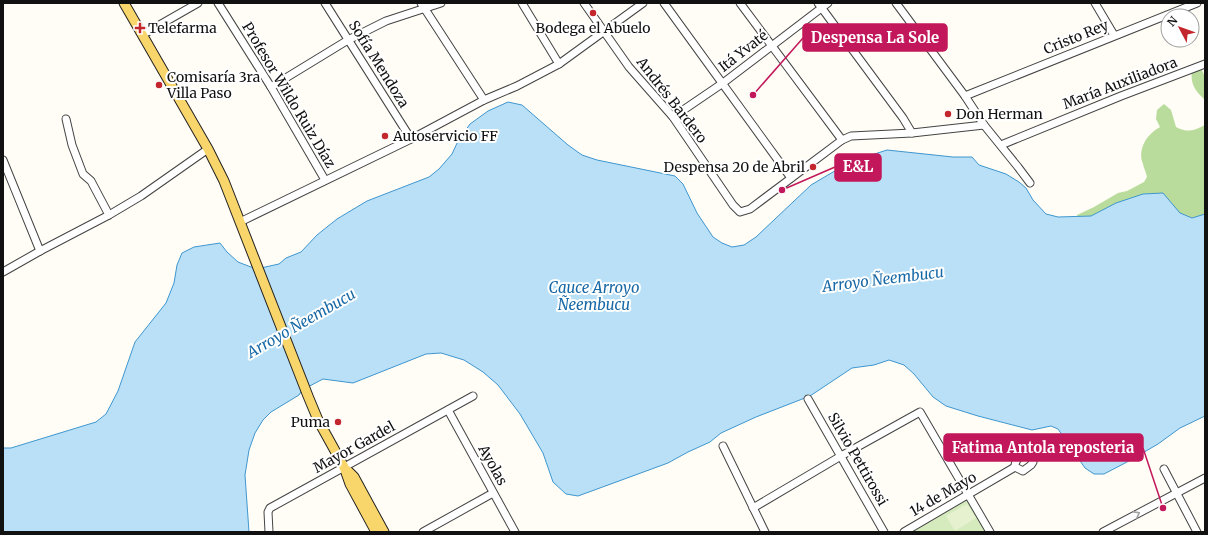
<svg xmlns="http://www.w3.org/2000/svg" width="1208" height="535" font-family="Merriweather,serif">
	<style>
		.green { fill: #d5ebbd }
		.forest { fill: #b9dc9c }
		.pitch { fill: #e6f2cf }
		.water { fill: #b9e0f7; stroke: #3f96cf }
		.lines { fill: none; stroke-linecap: round; stroke-linejoin: round }
		.minor-casing { stroke: #444; stroke-width: 9 }
		.major-casing { stroke: #222; stroke-width: 11 }
		.minor { stroke: #fff; stroke-width: 7 }
		.major { stroke: #f9d66b; stroke-width: 9 }
		.oneway { stroke: #a0a0a0 }
		.poi-dot { fill: #c4262e; stroke: #fff; stroke-width: 1.5 }
		.labels { text-anchor: middle; dominant-baseline: central; stroke-width: 4; stroke-linejoin: round; paint-order: stroke }
		.poi-label { font-size: 14px; fill: #111; stroke: #fff; text-anchor: start }
		.street-label { font-size: 14px; fill: #111; stroke: #fff }
		.water-label { font-size: 15px; font-style: italic; fill: #1768a6; stroke: #fff }
		.leader { fill: none; stroke: #c2185b; stroke-width: 1.5 }
		.callout-dot { fill: #c2185b; stroke: #fff; stroke-width: 1.5 }
		.callout { fill: #c2185b; stroke: #c2185b; stroke-width: 1.5 }
		.callout-label { font-size: 15px; text-anchor: middle; font-weight: bold; fill: #fff }
	</style>
	<rect width="100%" height="100%" fill="#fffdf5"/>
	<polygon class="green" points="967,500 986,532 912,532"/>
	<g class="forest">
		<path d="M1201,68L1205,77V100C1194,90 1190,83 1192,69Z"/>
		<path d="M1164,104L1171,110L1176,127C1188,133 1194,131 1205,125V228L1079,224L1077,215L1094,207L1118,193L1127,191L1144,182L1147,177C1146,172 1144,169 1143,164C1137,149 1147,134 1160,127L1156,119L1157,110Z"/>
	</g>
	<polygon class="pitch" points="967,504 976,518 955,531 946,516"/>
	<polygon class="water" points="508,102 522,105 568,145 582,155 597,160 675,176 683,184 697,213 713,237 722,243 732,247 744,245 756,237 811,185 833,172 859,159 887,150 953,157 972,157 979,165 1006,174 1019,182 1026,188 1033,200 1046,214 1058,217 1091,216 1116,203 1143,194 1163,193 1180,213 1192,218 1205,214 1205,416 1180,428 1158,444 1127,462 1104,474 1094,474 1085,468 1058,429 1051,426 1032,430 978,416 946,406 933,397 914,374 904,365 889,360 874,365 852,368 810,396 756,417 721,433 710,442 688,452 668,463 578,496 566,494 553,482 543,453 520,414 498,385 483,372 464,360 441,353 426,354 353,383 323,379 302,390 299,395 271,412 263,420 255,433 249,450 245,475 249,532 3,532 3,448 11,448 96,422 106,414 118,391 135,342 166,303 174,283 177,265 182,253 194,247 220,243 227,252 238,262 251,267 256,269 279,264 286,258 301,252 317,235 337,219 367,201 429,177 439,169 452,154 458,141 470,124 488,111"/>
	<g class="lines">
		<g class="minor-casing">
			<g id="minor">
				<polyline points="218,3 271,87 325,180"/>
				<polyline points="325,3 411,139"/>
				<polyline points="421,3 484,100"/>
				<polyline points="522,3 559,64"/>
				<polyline points="584,3 629,67 673,117 733,205 740,212 750,209 842,140 851,136 912,133 984,125"/>
				<polyline points="664,3 791,178"/>
				<polyline points="740,3 842,140"/>
				<polyline points="818,3 903,118 912,133"/>
				<polyline points="896,3 965,96 984,125 1018,167 1030,183"/>
				<polyline points="1095,3 1114,35"/>
				<polyline points="142,35 198,3"/>
				<polyline points="271,87 348,40 386,21 441,3"/>
				<polyline points="965,96 1197,3"/>
				<polyline points="673,117 723,83 828,3"/>
				<polyline points="66,119 72,145 83,174 91,181 109,215"/>
				<polyline points="1001,145 1121,96 1205,64"/>
				<polyline points="3,160 40,251"/>
				<polyline points="240,222 411,139 484,100 517,86 559,64 643,3"/>
				<polyline points="3,272 40,251 109,215 141,196 208,149"/>
				<polyline points="808,399 884,532"/>
				<polyline points="448,410 515,532"/>
				<polyline points="723,446 765,532"/>
				<path d="M1024,454L1031,456L1033,462L1031,465L1023,471L1015,467C1015,460 1018,458 1024,454Z"/>
				<polyline points="1164,469 1197,532"/>
				<polyline points="753,508 841,456 920,412 990,532"/>
				<polyline points="269,532 268,512 270,508 473,396"/>
				<polyline points="423,532 493,493"/>
				<polyline points="904,532 1015,467"/>
				<polyline points="1103,532 1205,478"/>
			</g>
		</g>
		<g class="major-casing">
			<g id="major">
				<polyline points="124,3 208,149 224,181 308,396 318,420 344,467 350,484 376,532"/>
				<polyline points="348,471 354,477 384,532"/>
			</g>
		</g>
		<use href="#minor" class="minor"/>
		<use href="#major" class="major"/>
	</g>
	<defs><path id="oneway-chevron" d="M-2-3.5L2.5 0L-2 3.5" fill="none" stroke-width="1.6" stroke-linecap="round" stroke-linejoin="round"/></defs>
	<use class="oneway" href="#oneway-chevron" transform="translate(1137 514) rotate(-28)"/>
	<g class="poi-dot">
		<circle cx="593" cy="13" r="4"/>
		<path d="M138 22h4v4h4v4h-4v4h-4v-4h-4v-4h4z"/>
		<circle cx="159" cy="85" r="4"/>
		<circle cx="948" cy="114" r="4"/>
		<circle cx="385" cy="136" r="4"/>
		<circle cx="813" cy="167" r="4"/>
		<circle cx="338" cy="422" r="4"/>
	</g>
	<g class="labels">
		<g class="poi-label">
			<text x="148" y="28">Telefarma</text>
			<text x="593" y="28" text-anchor="middle">Bodega el Abuelo</text>
			<text x="167" y="77">Comisaría 3ra<tspan x="167" dy="16">Villa Paso</tspan></text>
			<text x="956" y="114">Don Herman</text>
			<text x="393" y="136">Autoservicio FF</text>
			<text x="805" y="167" text-anchor="end">Despensa 20 de Abril</text>
			<text x="330" y="422" text-anchor="end">Puma</text>
		</g>
		<g class="street-label">
			<text transform="translate(1076 37) rotate(-22)">Cristo Rey</text>
			<text transform="translate(743 51) rotate(-38)">Itá Yvaté</text>
			<text transform="translate(379 64) rotate(58)">Sofía Mendoza</text>
			<text transform="translate(1120 83) rotate(-21)">María Auxiliadora</text>
			<text transform="translate(289 95) rotate(59)">Profesor Wildo Ruìz Díaz</text>
			<text transform="translate(672 100) rotate(52)">Andrés Bardero</text>
			<text transform="translate(354 447) rotate(-29)">Mayor Gardel</text>
			<text transform="translate(858 459) rotate(60)">Silvio Pettirossi</text>
			<text transform="translate(493 465) rotate(61)">Ayolas</text>
			<text transform="translate(943 494) rotate(-30)">14 de Mayo</text>
		</g>
		<g class="water-label">
			<text transform="translate(883 279) rotate(-7)">Arroyo Ñeembucu</text>
			<text x="594" y="287">Cauce Arroyo<tspan x="594" dy="17">Ñeembucu</tspan></text>
			<text transform="translate(301 323) rotate(-30)">Arroyo Ñeembucu</text>
		</g>
	</g>
	<path class="leader" d="M753 95L803 38M782 190L835 167M1163 508L1143 448"/>
	<g class="callout-dot">
		<circle cx="753" cy="95" r="4"/>
		<circle cx="782" cy="190" r="4"/>
		<circle cx="1163" cy="508" r="4"/>
	</g>
	<g class="callout">
		<rect x="803" y="24" width="144" height="27" rx="4"/>
		<rect x="835" y="154" width="46" height="27" rx="4"/>
		<rect x="944" y="434" width="199" height="27" rx="4"/>
	</g>
	<g class="callout-label">
		<text x="875" y="43">Despensa La Sole</text>
		<text x="858" y="172">E&amp;L</text>
		<text x="1043" y="453">Fatima Antola reposteria</text>
	</g>
	<rect width="1208" height="535" fill="none" stroke="#111111" stroke-width="8"/>
	<g transform="translate(1180 28) rotate(311)"><circle r="19" fill="#ffffff" stroke="#a0a0a0"/>
	<path d="M0-3L7 15L0 10L-7 15Z" fill="#c4262e"/>
	<text y="-6" font-size="11" font-weight="bold" text-anchor="middle" fill="#111111">N</text>
	</g>
</svg>
